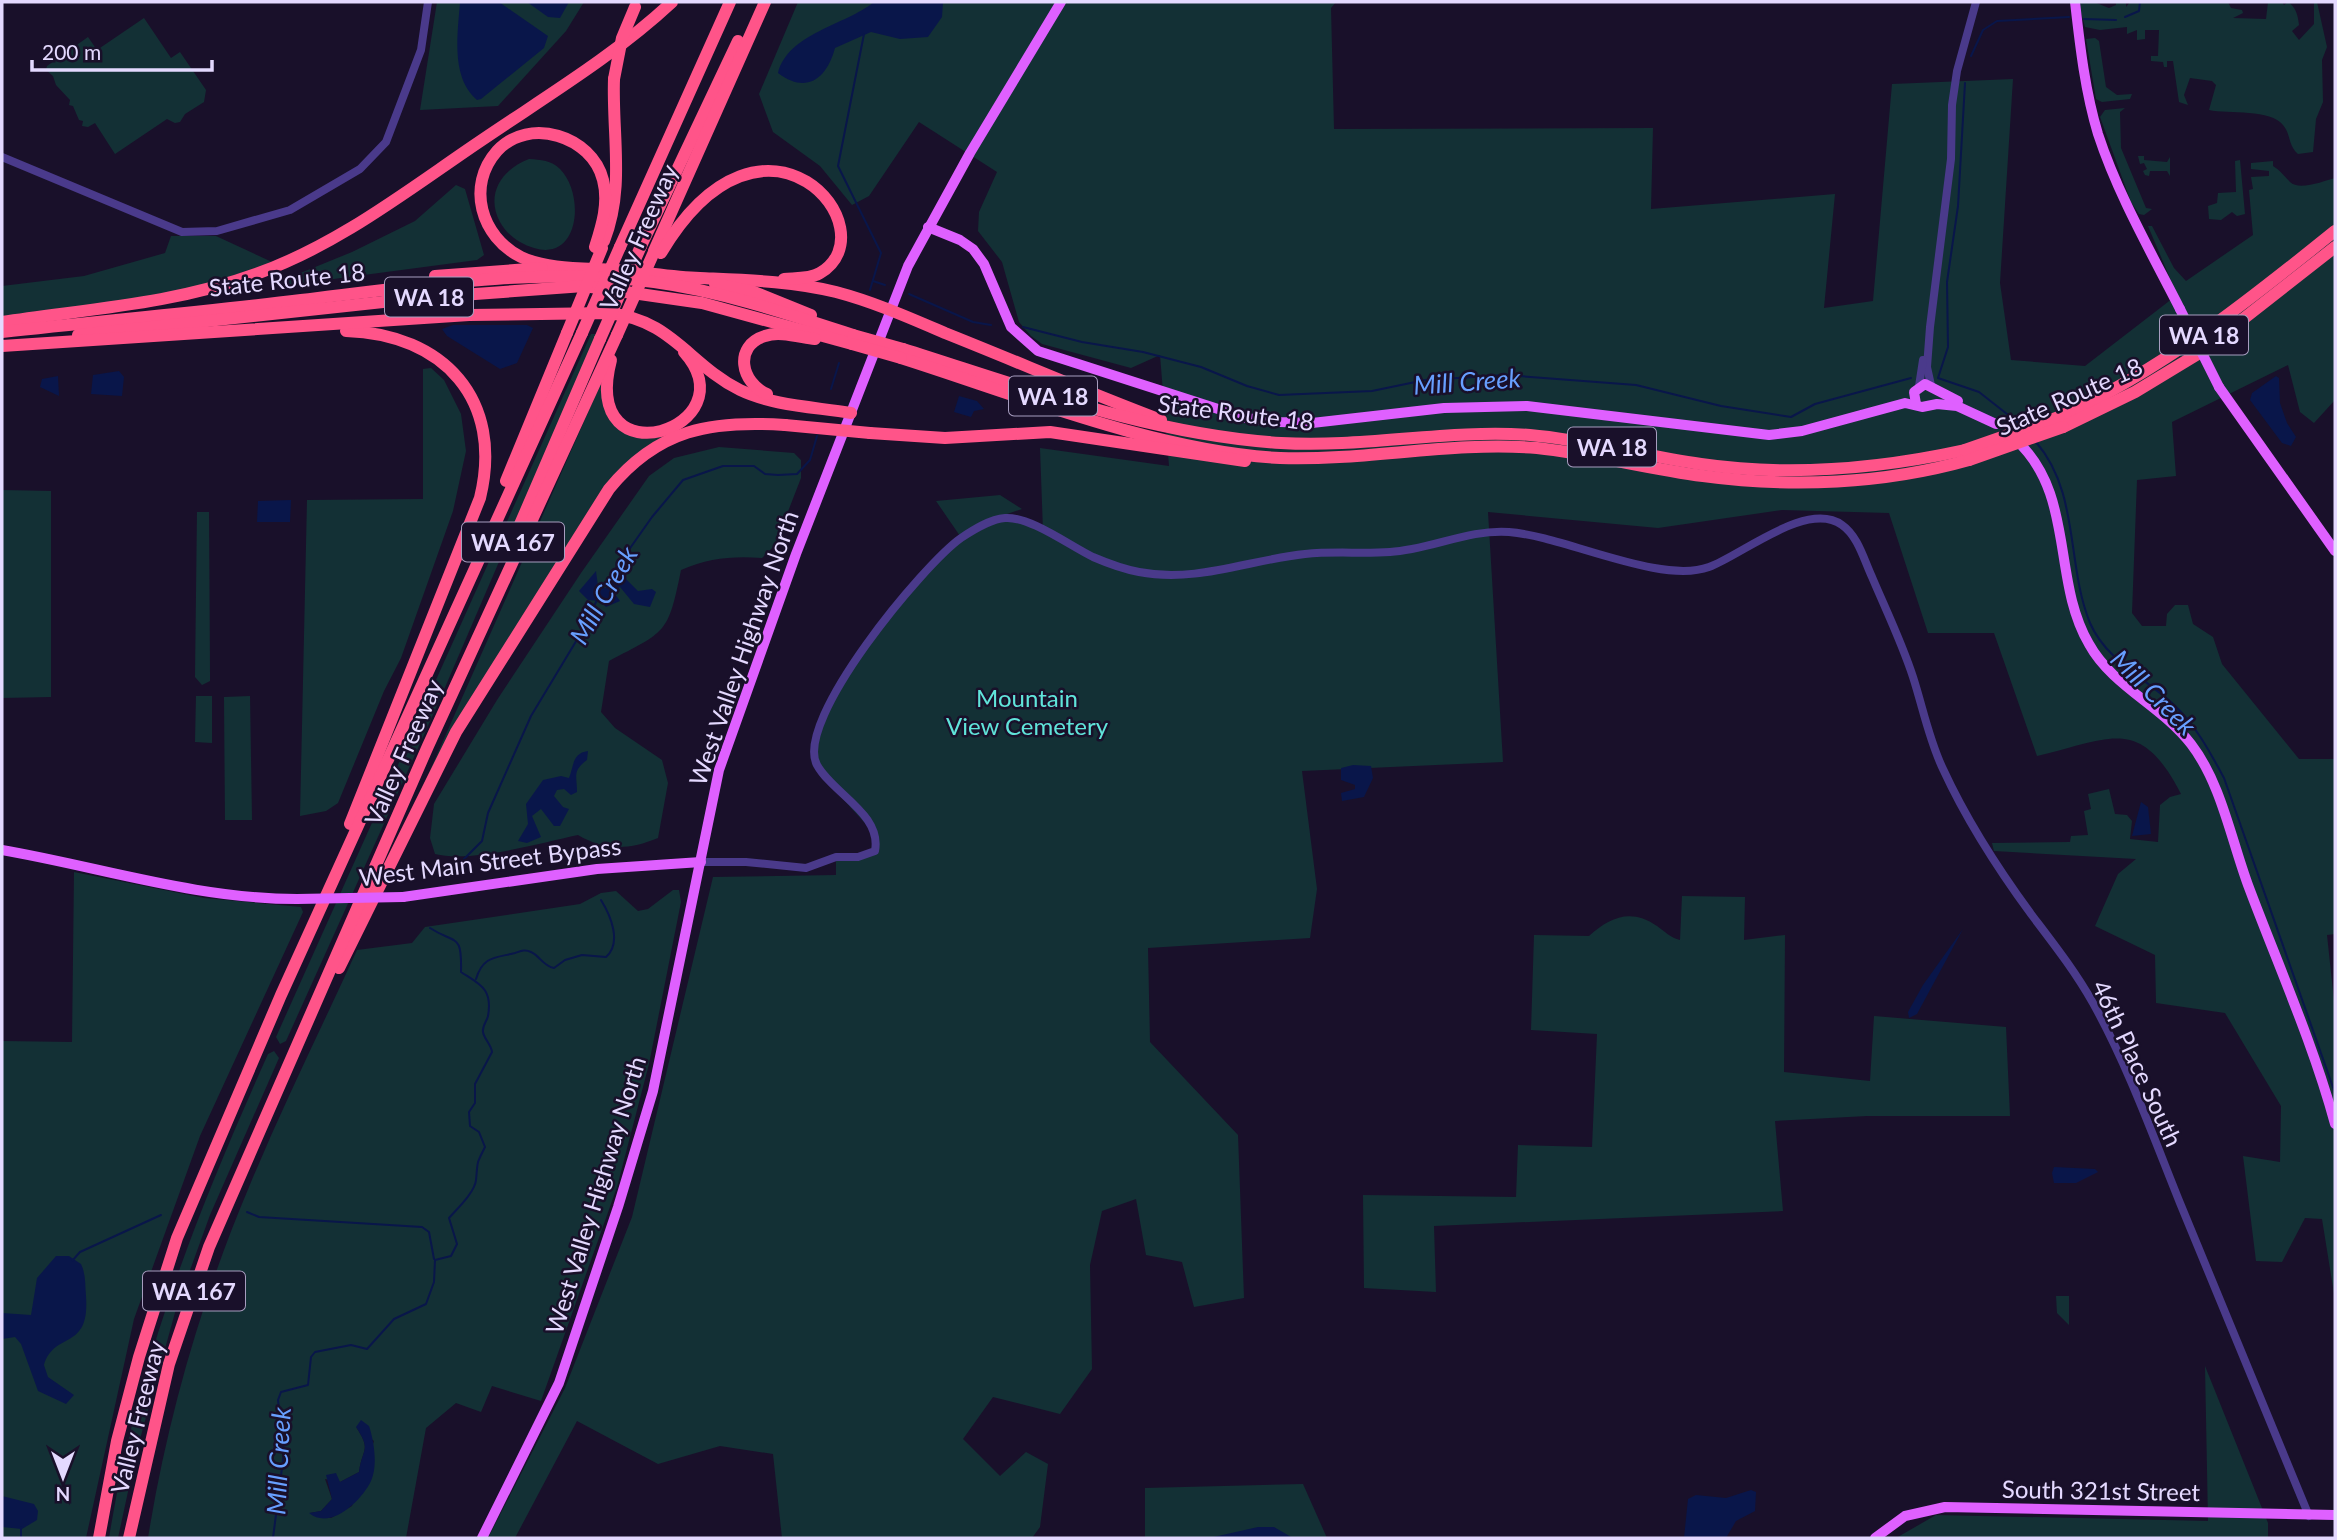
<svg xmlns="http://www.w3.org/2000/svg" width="2337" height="1540" font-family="Lato,sans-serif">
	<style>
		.green { fill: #133035; fill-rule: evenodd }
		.water { fill: #09164a }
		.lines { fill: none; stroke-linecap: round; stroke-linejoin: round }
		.stream { stroke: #09164a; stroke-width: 2 }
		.minor { stroke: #4a3a8b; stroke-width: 8 }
		.major { stroke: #df60ff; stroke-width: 10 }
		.highway { stroke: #ff5489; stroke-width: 12 }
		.major-bridge { stroke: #df60ff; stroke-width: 10 }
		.highway-bridge { stroke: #ff5489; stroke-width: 12 }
		.labels { text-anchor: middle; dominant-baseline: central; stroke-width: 5; stroke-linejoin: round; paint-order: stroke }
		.shield { fill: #19102a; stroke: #a79dbf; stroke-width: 2 }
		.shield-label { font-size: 23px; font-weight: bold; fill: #e4d9ff }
		.street-label { font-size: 24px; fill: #e4d9ff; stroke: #19102a }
		.park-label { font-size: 24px; fill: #60e4da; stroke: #19102a }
		.water-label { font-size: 26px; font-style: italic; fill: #679fff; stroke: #19102a }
	</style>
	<rect width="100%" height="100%" fill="#19102a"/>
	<g class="green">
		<polygon points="437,2 584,2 566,31 498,106 420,110"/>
		<path d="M798,2H1336L1331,8L1334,129L1653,128L1651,209L1835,194L1824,308L1873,301L1892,84L2013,79L2000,283L2011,360L2085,366L2177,295L2148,226H2152L2174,268L2186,281L2253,235L2249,190L2253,189L2251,177L2269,176V171L2251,169V163L2273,161V166C2281,171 2284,176 2290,182C2299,191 2324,181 2335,178V400L2314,423L2300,412L2288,365L2172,422L2176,476L2137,480L2132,613L2142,626H2166L2167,614L2175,605H2188L2193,624L2213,637L2222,664L2299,759H2335V934L2327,935L2335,1010V1300L2322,1219L2305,1218L2282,1262L2256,1261L2243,1156L2280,1162L2281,1106L2225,1013L2156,1003L2155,955L2095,926L2118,874L2136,859L1994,851L1992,843L2070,842L2071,836L2088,835L2084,811L2091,809L2088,794L2109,789L2115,814L2127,815L2132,821L2130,839L2158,842L2160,805L2170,797L2181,794C2140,714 2110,739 2037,756L1994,633H1928L1889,513L1782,510L1658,528L1488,512L1503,762L1302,771L1317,889L1310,938L1148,948L1150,1042L1238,1135L1244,1298L1194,1307L1182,1262L1146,1255L1136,1199L1102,1211L1090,1265L1092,1369L1060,1414L993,1397L963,1439L1000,1476L1026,1452L1048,1464L1040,1527L1032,1538H782L773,1454L720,1446L658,1464L577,1421L515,1538H488L565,1388L632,1217L713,877L836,875V857L869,855L876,835C862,819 811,769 813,750C818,700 920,566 962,538C975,529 992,524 1006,518L1043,531L1040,448L1169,466L1160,355L1131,368L1042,344L1031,336L1019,322L1002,262L978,231L979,212L997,172L919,122L869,196L852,205L820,166L773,132L759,94Z"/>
		<path d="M2078,2H2094L2109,8L2116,5V2H2126V7L2130,2H2228L2231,8L2242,10L2243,13L2233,18L2266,19L2268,2H2282L2284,5L2288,2C2296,7 2298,16 2299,25L2292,31L2299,40L2314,24V2H2317L2327,47L2322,60L2323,102L2316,119L2313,152L2298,154C2288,146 2291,134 2283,125C2271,109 2229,114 2209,110L2216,85L2212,81L2190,78L2184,95L2188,105L2179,102L2173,61H2167V67H2164L2163,62L2151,61V56H2158L2159,30H2145V39L2137,40V30L2127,34V27L2100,30L2085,27Z"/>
		<polygon points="144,18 171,58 180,52 206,90 204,102 185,114 180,122 175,123 167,119 115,154 95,123 88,127 82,126 83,121 79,120 73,106 69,105 70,100 56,85 53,76 46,70 47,66 88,37 97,50"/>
		<polygon points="2095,38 2099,41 2106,87 2117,95 2132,94 2130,99 2102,102 2096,99 2086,39"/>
		<polygon points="2125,108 2120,112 2121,148 2146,208 2152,209 2144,215 2139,214 2131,202 2100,117 2105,110"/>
		<polygon points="2138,156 2144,156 2144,160 2167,162 2170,157 2170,176 2167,171 2150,171 2149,176 2145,175 2143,171 2147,169 2144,163 2140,164"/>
		<path d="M529,159C541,160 551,160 560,169C585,194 580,262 534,248C520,244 507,235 500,222C485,194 502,169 529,159Z"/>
		<polygon points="2240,160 2245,214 2237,216 2232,212 2221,220 2209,219 2208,206 2217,203 2218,193 2236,192 2235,161"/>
		<polygon points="456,185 465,189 484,255 477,260 273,287 271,285 352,252 415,221"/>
		<polygon points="171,236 216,236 272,262 194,289 2,319 2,286 84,276 165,253"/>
		<polygon points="591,334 597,334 437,706 286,1041 280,1044 276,1037"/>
		<polygon points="431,368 444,380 461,414 466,451 453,511 401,658 384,691 338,803 326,811 300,816 307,500 423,499 423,369"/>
		<polygon points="601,383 603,401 612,418 665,435 639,453 424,784"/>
		<path d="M719,447L794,453L801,460V478L775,545L762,558C732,556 709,558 681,570C668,635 666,631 609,661L601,712L615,728L662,760L668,783L658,838C629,850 605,851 578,835C540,843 472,863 435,854L430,838L434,804L497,700L581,573L649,476L674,458Z"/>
		<polygon points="2,490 51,491 51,697 2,698"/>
		<polygon points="1000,495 1022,509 981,523 960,536 936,501"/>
		<polygon points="197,512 209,512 210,676 210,681 202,685 195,677"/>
		<polygon points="196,696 212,696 212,743 195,742"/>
		<polygon points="250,696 252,820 225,820 224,697"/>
		<polygon points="74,872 204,898 301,907 303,912 200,1136 134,1319 86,1538 2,1538 2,1041 72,1042"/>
		<path d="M673,890H679L681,902L649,1064L617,1187L541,1401L492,1386L481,1412L456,1403L426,1428L406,1538H148C167,1419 202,1298 249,1187C282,1107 321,1029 357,950L412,943L425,927L580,904L601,893L616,891L638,911L648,909ZM356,1427L374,1441L352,1506L331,1518L310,1513L321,1511L332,1499L325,1479L340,1482L359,1472C362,1448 372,1451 356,1427Z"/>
		<path d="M1682,896L1745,897L1744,940L1785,935L1784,1072L1870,1081L1874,1016L2006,1027L2010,1116H1867L1775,1121L1783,1211L1434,1226L1436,1292L1364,1288L1363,1195L1516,1197L1518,1145L1592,1147L1597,1034L1531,1030L1534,935L1589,936C1610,917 1631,908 1657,926C1664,931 1671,938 1680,940Z"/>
		<path d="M274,1051L279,1058L210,1215L176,1309L137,1450L118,1538H109C137,1363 196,1215 268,1054Z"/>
		<polygon points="2056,1296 2069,1296 2069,1325 2057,1313"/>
		<polygon points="2205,1366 2268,1523 2268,1538 1896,1538 1936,1515 2208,1521"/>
		<polygon points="1303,1484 1327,1538 1145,1538 1145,1488"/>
	</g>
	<g class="water">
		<path d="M460,2H499L548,36L544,48L481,99L477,100C450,77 458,32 460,2Z"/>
		<polygon points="527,2 569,2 560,18 548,17"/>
		<path d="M874,2H943L942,17L928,37L900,39L871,32L835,48C827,78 807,95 778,73C788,33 846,25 874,2Z"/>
		<polygon points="453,325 527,325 533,328 517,363 500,369 447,336 442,329"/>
		<polygon points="119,371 124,377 122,396 91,394 93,375"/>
		<polygon points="58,376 59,396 40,387 42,379"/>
		<polygon points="2276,376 2279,378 2280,403 2287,423 2296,437 2291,446 2282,443 2250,400 2252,393"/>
		<polygon points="959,396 977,401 984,409 974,411 971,417 954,412"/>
		<polygon points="291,500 290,522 257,522 258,501"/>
		<polygon points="596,571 598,586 606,588 621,574 638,591 652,589 656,592 650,607 634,604 620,587 613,591 620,601 606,607 600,601 588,600 579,591"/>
		<path d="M588,751L587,760C572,771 577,776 577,792L571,795L564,789L557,790L554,796L563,807L569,809L560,826H554L541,809L532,816L541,837L527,843L518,841L528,824L526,804L543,780L561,776L569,778C574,766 572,753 588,751Z"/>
		<polygon points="1353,765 1371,766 1373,778 1364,797 1342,801 1341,793 1355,789 1355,785 1341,780 1341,768"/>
		<polygon points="2141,802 2148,807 2151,834 2132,836"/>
		<polygon points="1963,929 1917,1014 1909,1018 1908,1012 1923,985"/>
		<polygon points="2054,1167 2095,1169 2098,1172 2076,1183 2054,1183 2052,1173"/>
		<path d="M56,1256H69L81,1264C86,1274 85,1285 86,1296C90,1352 55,1330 44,1365L48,1377L74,1395L66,1404L38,1391L21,1344L15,1337L2,1339V1313L31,1315L37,1278Z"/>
		<path d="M361,1420L369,1426C374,1441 378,1466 371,1481C362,1500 331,1531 309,1513L321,1511L332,1499L326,1475L336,1473L340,1482L359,1472C362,1448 372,1451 356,1427Z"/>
		<polygon points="1751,1490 1756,1492 1755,1511 1736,1521 1726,1538 1684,1538 1688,1499 1696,1495 1726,1498"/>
		<polygon points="2,1496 34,1504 38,1511 37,1520 22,1529 2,1527"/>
		<polygon points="1258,1527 1274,1527 1293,1538 1209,1538"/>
	</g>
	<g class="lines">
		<g class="stream">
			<polyline points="2125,17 2139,11 2140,2"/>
			<polyline points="2084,19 2116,20"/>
			<polyline points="864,34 838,166 881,253 870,290"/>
			<polyline points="1971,56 1983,30 1997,21 2069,17"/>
			<polyline points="1965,83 1958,206 1947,282 1948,347 1938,378 1979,392 2021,425"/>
			<polyline points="873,281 885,285"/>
			<polyline points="909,294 973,322 991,325"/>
			<polyline points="1023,327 1082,342 1143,352 1201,367 1247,386 1279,395 1372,391 1425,380 1506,375 1636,385 1721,406 1791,417 1815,404 1911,378"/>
			<polyline points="831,389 839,363"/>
			<path d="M2036,442C2080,493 2066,564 2090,623C2106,660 2145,678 2173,704C2195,724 2210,752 2224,778L2335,1093"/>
			<polyline points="602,588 652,517 683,480 723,466 754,466 765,474 778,475 797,474 810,460 817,436"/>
			<polyline points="464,859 482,841 488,813 531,716 578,638 597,600"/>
			<path d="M476,979C483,956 495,958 515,953C521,951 525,949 531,952C540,956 543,966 554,968L565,960L582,955L606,957C622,943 611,916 601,900"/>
			<polyline points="247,1212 259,1217 422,1227 429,1232 434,1259"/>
			<polyline points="72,1261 80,1252 161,1215"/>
			<polyline points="21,1527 21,1538"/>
			<path d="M273,1538L284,1452L278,1400L281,1392L308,1385L311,1357L315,1352L351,1345L367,1349L394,1319L426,1304L434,1282L435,1260L451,1256L457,1244L449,1218C457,1209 475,1192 476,1180C478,1160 476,1165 485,1147L479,1132L470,1126L469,1112L475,1103V1084L492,1052C491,1044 484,1039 483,1032C482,1026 487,1021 488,1016C493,988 479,984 461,972C462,932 456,945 430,928"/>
		</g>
		<g class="minor">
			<polyline points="2,157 182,232 217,231 290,210 360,169 386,142 421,50 428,2"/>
			<polyline points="1931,385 1927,367 1930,327 1951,159 1952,105 1957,71 1976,2"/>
			<polyline points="1919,386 1923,360"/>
			<path d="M701,862H746L806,868L836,857H858L875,851C882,814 833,794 817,765C793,721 924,564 961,538C973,530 990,519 1005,518C1030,516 1070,546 1093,557C1107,563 1123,569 1139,572C1197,583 1248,560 1305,554C1334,551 1362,554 1390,552C1430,550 1468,529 1509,532C1564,536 1660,585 1709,567C1742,555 1807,500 1842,525C1858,536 1864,560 1872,577C1886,610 1902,643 1913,677C1923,708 1929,740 1943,769C1966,819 1998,869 2031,914C2053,943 2075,971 2093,1003C2128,1066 2153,1136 2180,1203C2223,1307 2266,1411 2309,1516"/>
		</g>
		<g class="major">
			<path d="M2075,2C2080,46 2085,91 2098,134C2118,195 2151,252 2180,309"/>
			<polyline points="928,227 960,240 973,249 984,264 1011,327 1038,351 1246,418 1280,422 1312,423 1444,408 1527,406 1769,435 1802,431 1905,403 1922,407 1937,404 1957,406 1996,424"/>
			<polyline points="2219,387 2335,551"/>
			<polyline points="1916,404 1914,392 1925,384 1958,401"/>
			<path d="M2015,439C2076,494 2051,579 2089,644C2112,686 2162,706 2191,744C2221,783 2231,839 2248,885C2278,965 2313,1043 2335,1124"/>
			<path d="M2,850C100,867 197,899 297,899"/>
			<polyline points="403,897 597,869 701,862"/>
			<polyline points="482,1538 559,1383 618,1207 653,1091 719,770 796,554 908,266 970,153 1061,2"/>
			<polyline points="1875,1538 1905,1516 1945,1507 2335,1515"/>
		</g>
		<g class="highway">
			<path d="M604,241C625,188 612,135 614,79"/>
			<polyline points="641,246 738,41"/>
			<path d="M595,247C602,225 609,203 603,180C592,136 529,116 497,151C466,186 481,237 521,257C548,270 586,268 615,270C644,272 671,277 700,278C745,280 792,281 836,292C874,302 910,318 945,333C1018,362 1089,393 1161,420"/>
			<polyline points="620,247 730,2"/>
			<polyline points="654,251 765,2"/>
			<path d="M661,253C765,78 892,231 820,273C810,279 796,278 784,279"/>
			<polyline points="435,276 542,268"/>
			<polyline points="715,284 754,292 811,315"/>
			<path d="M2,322C87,309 174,304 256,274C338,245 408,190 479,142C545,97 614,56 672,2"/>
			<path d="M346,331C444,334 504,400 480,498L350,824"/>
			<path d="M2,332C101,321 202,312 301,300C417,286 537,267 654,282C721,291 789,314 853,335"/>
			<polyline points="78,335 420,298 584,286 702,303 852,344"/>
			<path d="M2,346L469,315L607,313C672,319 688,364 740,390C773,406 816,407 851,413"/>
			<path d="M903,349C1027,388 1151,435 1281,443C1364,448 1447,429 1530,435C1588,440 1644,456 1701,464C1790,477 1878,469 1965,450"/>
			<path d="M901,358C1018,395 1158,452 1280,458C1366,461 1451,441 1537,448C1593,454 1648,469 1703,476C1791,488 1884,484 1969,460"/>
			<path d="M611,360C579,484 752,428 684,352"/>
			<path d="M767,394C741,383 733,346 765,336C779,331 799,337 815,339"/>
			<path d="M2059,417C2162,370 2247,302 2335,231"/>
			<polyline points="2063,427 2135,392 2201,352 2335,247"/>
			<polyline points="870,433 945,438 1050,432 1245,461"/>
			<polyline points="506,481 567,333"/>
			<polyline points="518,529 600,339"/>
			<path d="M339,968L456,732L609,489C658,429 711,420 785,425"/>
			<polyline points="99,1538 117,1441 139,1357 177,1238 281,995 582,333"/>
			<polyline points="129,1538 169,1364 209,1247 428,746 617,335"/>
		</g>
		<g class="major-bridge">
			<polyline points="2180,309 2219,387"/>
			<polyline points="297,899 403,897"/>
		</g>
		<g class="highway-bridge">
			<polyline points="614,79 622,38 635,7"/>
			<polyline points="567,333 602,248"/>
			<polyline points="582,333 620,247"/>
			<polyline points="617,335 654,252"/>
			<polyline points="853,335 903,349"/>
			<polyline points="600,339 641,246"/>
			<polyline points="852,344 901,358"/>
			<polyline points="785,425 870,433"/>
			<polyline points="1965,450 2059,417"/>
			<polyline points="1969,460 2063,427"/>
		</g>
	</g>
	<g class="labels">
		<g class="shield">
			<rect x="385" y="277.5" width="88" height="39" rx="5"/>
			<rect x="2160" y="315.5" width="88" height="39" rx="5"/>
			<rect x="1009" y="376.5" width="88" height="39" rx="5"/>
			<rect x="1568" y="427.5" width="88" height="39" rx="5"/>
			<rect x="462" y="522.5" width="102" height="39" rx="5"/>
			<rect x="143" y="1271.5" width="102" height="39" rx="5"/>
		</g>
		<g class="shield-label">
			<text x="429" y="297">WA 18</text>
			<text x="2204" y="335">WA 18</text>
			<text x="1053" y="396">WA 18</text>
			<text x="1612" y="447">WA 18</text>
			<text x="513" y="542">WA 167</text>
			<text x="194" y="1291">WA 167</text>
		</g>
		<g class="street-label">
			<text transform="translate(638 237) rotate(-66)">Valley Freeway</text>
			<text transform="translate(287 279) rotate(-6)">State Route 18</text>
			<text transform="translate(2069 396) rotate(-24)">State Route 18</text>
			<text transform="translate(1236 412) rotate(7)">State Route 18</text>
			<text transform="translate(743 648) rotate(-71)">West Valley Highway North</text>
			<text transform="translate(403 752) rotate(-66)">Valley Freeway</text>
			<text transform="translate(490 861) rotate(-7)">West Main Street Bypass</text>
			<text transform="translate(2138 1063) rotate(65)">46th Place South</text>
			<text transform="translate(595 1195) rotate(-73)">West Valley Highway North</text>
			<text transform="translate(137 1417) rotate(-76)">Valley Freeway</text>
			<text transform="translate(2101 1490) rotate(1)">South 321st Street</text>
		</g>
		<g class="park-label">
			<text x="1027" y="697">Mountain<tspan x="1027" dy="28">View Cemetery</tspan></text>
		</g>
		<g class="water-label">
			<text transform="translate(1467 381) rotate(-4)">Mill Creek</text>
			<text transform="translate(603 595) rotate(-60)">Mill Creek</text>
			<text transform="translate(2154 692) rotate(45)">Mill Creek</text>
			<text transform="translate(278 1461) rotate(-87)">Mill Creek</text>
		</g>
	</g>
	<rect width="2337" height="1540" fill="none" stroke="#e4d9ff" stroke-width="7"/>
	<g transform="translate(63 1477) rotate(180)" stroke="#19102a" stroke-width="5" paint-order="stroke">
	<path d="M0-5L12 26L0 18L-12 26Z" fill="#e4d9ff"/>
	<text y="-10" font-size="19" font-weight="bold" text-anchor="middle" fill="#e4d9ff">N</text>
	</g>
	<path d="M32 60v10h180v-10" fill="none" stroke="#e4d9ff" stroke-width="3.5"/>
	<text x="42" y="60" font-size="21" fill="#e4d9ff" stroke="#19102a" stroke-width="5" paint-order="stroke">200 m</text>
</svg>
